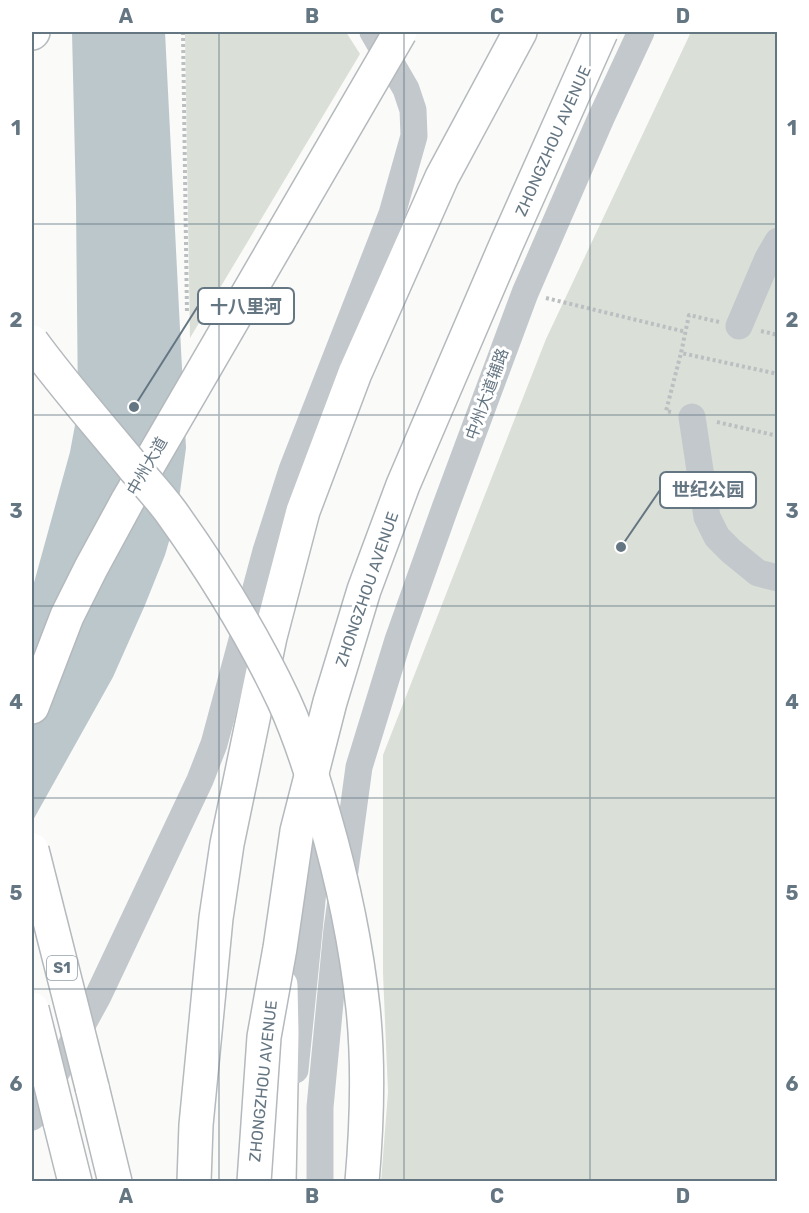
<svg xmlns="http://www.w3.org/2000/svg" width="809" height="1213" font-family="Rubik,'Noto Sans SC',sans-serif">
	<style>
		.green { fill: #dadfd7 }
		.water { fill: #bbc7cb }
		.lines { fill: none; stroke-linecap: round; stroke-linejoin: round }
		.major-casing { stroke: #b5babe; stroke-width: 36 }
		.highway-casing { stroke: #b4b9bd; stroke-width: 36 }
		.path { stroke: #bbbfc2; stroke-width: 4; stroke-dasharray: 3 3; stroke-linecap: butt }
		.minor { stroke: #c3c8cc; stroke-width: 27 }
		.major { stroke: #fff; stroke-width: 33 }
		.highway { stroke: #fff; stroke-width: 33 }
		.highway-bridge-casing { stroke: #b4b9bd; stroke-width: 36; stroke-linecap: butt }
		.highway-bridge { stroke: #fff; stroke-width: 33 }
		.grid { fill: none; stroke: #657683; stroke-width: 1.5; stroke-opacity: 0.55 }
		.labels { text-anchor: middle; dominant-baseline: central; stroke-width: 6; stroke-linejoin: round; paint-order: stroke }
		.shield { fill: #fff; stroke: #939fa8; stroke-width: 1.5 }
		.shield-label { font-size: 15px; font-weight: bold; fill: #657683 }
		.street-label { font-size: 16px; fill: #657683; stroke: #fff }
		.leader { fill: none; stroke: #657683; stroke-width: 2 }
		.callout-dot { fill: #657683; stroke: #fff; stroke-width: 2 }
		.callout { fill: #fff; stroke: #657683; stroke-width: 2 }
		.callout-label { font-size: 18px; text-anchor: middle; font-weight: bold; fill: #657683 }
		.neatline { fill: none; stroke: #657683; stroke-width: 2 }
		.grid-label { font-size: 20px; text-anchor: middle; font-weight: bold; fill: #657683 }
	</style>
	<rect width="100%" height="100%" fill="#fafaf8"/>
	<g class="green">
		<polygon points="185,32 346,32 360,54 190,338"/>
		<polygon points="691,32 777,32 777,1181 381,1182 388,1092 383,973 383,755 546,339"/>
	</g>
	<polygon class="water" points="72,32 165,32 186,448 177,514 165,555 145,605 113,677 32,822 32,590 70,452 78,409 76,203"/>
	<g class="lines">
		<g class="major-casing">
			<g id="major">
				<polyline points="32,33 33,32"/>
				<polyline points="194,1182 196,1125 216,918 227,844 270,637 303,511 355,373 442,177 520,32"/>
			</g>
		</g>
		<g class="highway-casing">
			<g id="highway">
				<polyline points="32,707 67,616 91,568 128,500 282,235"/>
				<polyline points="92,1087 115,1182"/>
				<polyline points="60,1122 75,1182"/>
				<polyline points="279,1182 282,1033 281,985"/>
			</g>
		</g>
		<g class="path">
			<polyline points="183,32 187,314"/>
			<polyline points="546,298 686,332"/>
			<polyline points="719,322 689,315 681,353 778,374"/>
			<polyline points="761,331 778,335"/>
			<polyline points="671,412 666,411 681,353"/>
			<polyline points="717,422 778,436"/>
		</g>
		<g class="minor">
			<polyline points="739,326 768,258 778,241"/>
			<polyline points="692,417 707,517 717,537 731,551 758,573 778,578"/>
			<polyline points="295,1070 319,831 327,818"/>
			<polyline points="32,1117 98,996 200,780 214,744 266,551 292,470 392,214 414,136 413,110 406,89 373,32"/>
			<polyline points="320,1182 320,1107 337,929 359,767 398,640 445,508 525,293 601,118 641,32"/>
		</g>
		<use href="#major" class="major"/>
		<use href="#highway" class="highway"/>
		<g class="highway-bridge-casing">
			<g id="highway-bridge">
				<polyline points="282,235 400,32"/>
				<path d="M32,342C64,386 101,427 135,469C147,483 160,497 171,512C214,572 253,635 284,701C301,738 313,777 324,816C342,878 356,943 363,1008C369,1065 367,1124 362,1182"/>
				<polyline points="32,850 92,1087"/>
				<polyline points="32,1009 60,1122"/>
				<polyline points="254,1182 264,1037 280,948 297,831 330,702 364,590 403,485 506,245 601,32"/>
			</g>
		</g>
		<use href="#highway-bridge" class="highway-bridge"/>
	</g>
	<path class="grid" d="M219,32V1182M404,32V1182M590,32V1182M32,224H778M32,415H778M32,606H778M32,798H778M32,989H778"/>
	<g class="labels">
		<rect class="shield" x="47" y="956" width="30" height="24" rx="4.5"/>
		<g class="shield-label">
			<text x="62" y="968">S1</text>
		</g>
		<g class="street-label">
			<text transform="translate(553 141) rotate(-66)">ZHONGZHOU AVENUE</text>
			<text transform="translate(487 394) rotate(-70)">中州大道辅路</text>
			<text transform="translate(147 466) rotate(-60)">中州大道</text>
			<text transform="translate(367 589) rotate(-71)">ZHONGZHOU AVENUE</text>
			<text transform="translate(263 1081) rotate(-84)">ZHONGZHOU AVENUE</text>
		</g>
	</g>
	<path class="leader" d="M134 407L198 306M621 547L660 490"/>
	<g class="callout-dot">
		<circle cx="134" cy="407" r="6"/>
		<circle cx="621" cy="547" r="6"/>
	</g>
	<g class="callout">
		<rect x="198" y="288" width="96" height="36" rx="6"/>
		<rect x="660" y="472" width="96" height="36" rx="6"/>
	</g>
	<g class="callout-label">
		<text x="246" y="313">十八里河</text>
		<text x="708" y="496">世纪公园</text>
	</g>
	<rect width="809" height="1213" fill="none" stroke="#ffffff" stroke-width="66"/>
	<rect x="33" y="33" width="743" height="1147" class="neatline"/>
	<g class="grid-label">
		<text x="126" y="23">A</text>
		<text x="312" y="23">B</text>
		<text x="497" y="23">C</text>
		<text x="683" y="23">D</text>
		<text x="16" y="135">1</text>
		<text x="792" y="135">1</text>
		<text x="16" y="327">2</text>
		<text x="792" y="327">2</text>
		<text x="16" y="518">3</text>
		<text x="792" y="518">3</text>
		<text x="16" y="709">4</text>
		<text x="792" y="709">4</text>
		<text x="16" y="900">5</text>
		<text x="792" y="900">5</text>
		<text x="16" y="1091">6</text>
		<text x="792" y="1091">6</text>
		<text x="126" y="1203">A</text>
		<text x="312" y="1203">B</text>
		<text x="497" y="1203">C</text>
		<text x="683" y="1203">D</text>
	</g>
</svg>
